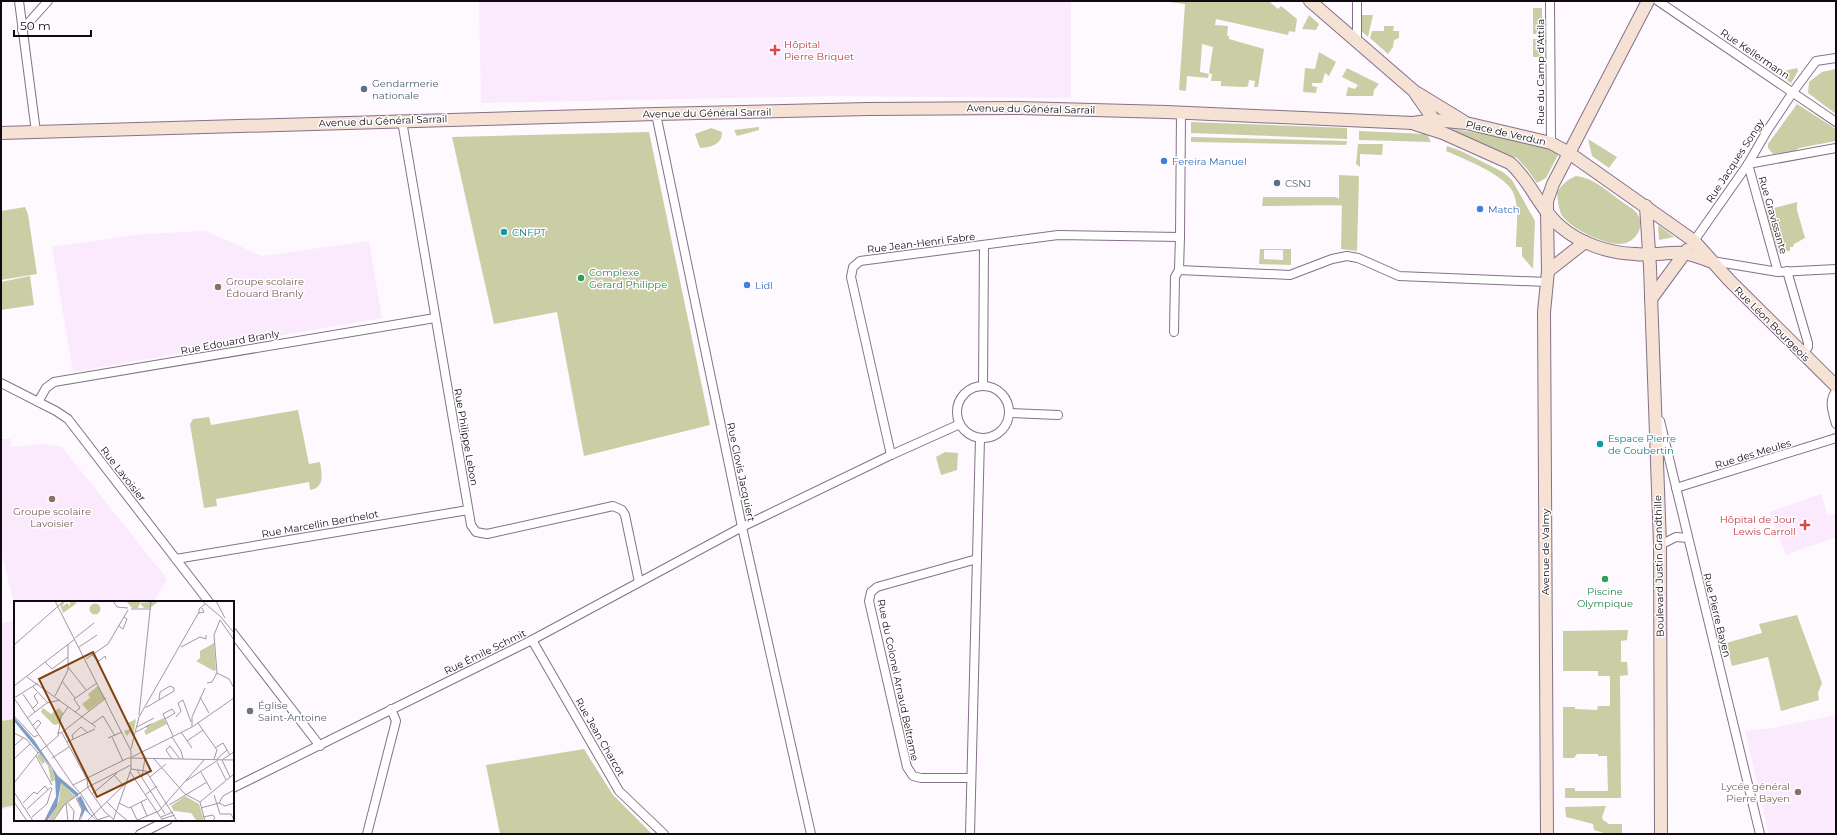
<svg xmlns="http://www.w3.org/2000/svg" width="1837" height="835" font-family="Montserrat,sans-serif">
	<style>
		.built { fill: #fbe9fd }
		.green { fill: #cacea5; fill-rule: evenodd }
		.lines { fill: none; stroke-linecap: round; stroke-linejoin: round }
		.street-casing { stroke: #867089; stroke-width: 10 }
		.secondary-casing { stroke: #867089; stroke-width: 14 }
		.street { stroke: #fff; stroke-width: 8 }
		.secondary { stroke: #f6e2d4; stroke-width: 12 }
		.health-dot { fill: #e0444e; stroke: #fff; stroke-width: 1.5 }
		.service-dot { fill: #5c6f8a; stroke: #fff; stroke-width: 1.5 }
		.shop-dot { fill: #3f7fe0; stroke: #fff; stroke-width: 1.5 }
		.culture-dot { fill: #0f9aa8; stroke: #fff; stroke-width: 1.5 }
		.leisure-dot { fill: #2e9e5b; stroke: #fff; stroke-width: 1.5 }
		.education-dot { fill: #8d6e63; stroke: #fff; stroke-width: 1.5 }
		.worship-dot { fill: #6b7280; stroke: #fff; stroke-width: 1.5 }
		.labels { text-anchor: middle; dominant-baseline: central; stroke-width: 3; stroke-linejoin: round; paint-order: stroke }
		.health-label { font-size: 10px; fill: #be3a42; stroke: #fff; text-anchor: start }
		.street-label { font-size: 10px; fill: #110912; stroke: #fff }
		.service-label { font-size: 10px; fill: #4e5e75; stroke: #fff; text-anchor: start }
		.shop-label { font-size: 10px; fill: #366cbe; stroke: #fff; text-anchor: start }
		.culture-label { font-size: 10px; fill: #0d838f; stroke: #fff; text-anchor: start }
		.leisure-label { font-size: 10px; fill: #27864d; stroke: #fff; text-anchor: start }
		.education-label { font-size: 10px; fill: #785e54; stroke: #fff; text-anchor: start }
		.worship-label { font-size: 10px; fill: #5b616d; stroke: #fff; text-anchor: start }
		.inset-road { fill: none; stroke: #9f99a0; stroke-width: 1 }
		.view { fill: #82420b; fill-opacity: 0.15; stroke: #82420b; stroke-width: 2 }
		.inset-edge { fill: none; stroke: #110912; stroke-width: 2 }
	</style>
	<rect width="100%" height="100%" fill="#fef9fe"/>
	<g class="built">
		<polygon points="479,1 1071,1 1071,98 831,96 481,103"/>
		<polygon points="205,231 262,256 369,241 382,318 73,372 52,247 142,234"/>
		<polygon points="1,439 11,439 11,447 42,444 62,447 167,579 153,602 15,602 15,609 1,550"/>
		<polygon points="1821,494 1828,516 1836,513 1836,537 1786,555 1769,512"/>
		<polygon points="15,620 15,807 1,810 1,623"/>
		<polygon points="1836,715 1836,834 1769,834 1745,731 1772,728"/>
	</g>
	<g class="green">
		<polygon points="1161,1 1269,1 1278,9 1281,6 1297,19 1295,32 1289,31 1288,35 1216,19 1215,25 1228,26 1227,36 1229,36 1229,39 1264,49 1258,87 1254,87 1255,81 1249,80 1248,86 1246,87 1221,86 1221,81 1211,81 1212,74 1209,73 1213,47 1202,44 1200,72 1209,74 1208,78 1187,76 1186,91 1179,90 1185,4"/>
		<rect x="1533" y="8" width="9" height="26"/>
		<polygon points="1309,15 1319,24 1316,30 1302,29"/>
		<polygon points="1361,15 1373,15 1368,37 1360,30"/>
		<polygon points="1384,26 1394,26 1393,31 1399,31 1399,38 1394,40 1393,47 1388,54 1370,38 1372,31 1384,31"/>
		<rect x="1533" y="39" width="8" height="18"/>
		<polygon points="1319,52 1336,62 1329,76 1325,73 1322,83 1312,83 1312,86 1317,87 1316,93 1303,92 1305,68 1315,69"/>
		<polygon points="1347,68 1379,84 1374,90 1373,96 1346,96 1348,87 1355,89 1358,85 1342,77"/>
		<polygon points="1797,68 1798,71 1791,83 1776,73"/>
		<polygon points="1836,69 1836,114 1808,93 1809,82 1822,72"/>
		<polygon points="1797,104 1836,129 1836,141 1799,148 1794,152 1773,154 1768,148 1768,144"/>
		<polygon points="1191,122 1347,128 1347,139 1191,133"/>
		<polygon points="759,127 759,130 737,136 734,130"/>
		<path d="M711,128L722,132C722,145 711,147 700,148L695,134Z"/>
		<path d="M1453,129C1471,132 1550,142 1558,155L1546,178L1537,183L1527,169L1517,158L1457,133L1452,130Z"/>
		<polygon points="1359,131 1427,134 1431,142 1359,140"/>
		<polygon points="649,132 710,425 584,456 557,312 494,324 452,137"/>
		<polygon points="1191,137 1346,141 1347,141 1346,145 1191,142"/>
		<polygon points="1588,139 1617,157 1609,168 1592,156"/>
		<polygon points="1358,144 1383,144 1382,155 1360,154 1360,167 1356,164"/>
		<path d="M1447,146L1461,151L1503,172L1512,180L1535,221L1533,269L1522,256V247H1516C1516,229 1520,208 1513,192C1504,174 1464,159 1446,151Z"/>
		<polygon points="1339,175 1359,176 1357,251 1341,249 1342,201 1342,205 1262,206 1263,197 1336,197 1339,199"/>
		<path d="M1576,176C1594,178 1607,191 1621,201C1625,204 1632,208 1636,212C1647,225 1636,244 1619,244C1603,244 1569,228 1561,214C1558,207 1558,200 1557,193C1562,184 1567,180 1576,176Z"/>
		<polygon points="1797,202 1797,210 1805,238 1794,244 1793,247 1790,247 1790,251 1778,252 1766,210"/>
		<polygon points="25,207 28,214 37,274 1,280 1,211"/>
		<polygon points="1658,225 1674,237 1659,240"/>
		<path d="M1260,249H1291V265L1259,264ZM1264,250H1283V260L1264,259Z"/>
		<polygon points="30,276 34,305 1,310 1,282"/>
		<path d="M298,410L309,464L320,462C322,474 325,488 310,490L309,482L216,499L217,506L204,508L190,424L193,419L209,417L211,425Z"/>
		<polygon points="945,452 958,453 957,470 941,475 936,457"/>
		<polygon points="1797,615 1822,683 1818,693 1819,700 1781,711 1768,657 1732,666 1726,643 1762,633 1759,624"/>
		<polygon points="1628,630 1627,640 1621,641 1621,662 1627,662 1628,675 1620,676 1621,798 1565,798 1565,788 1575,788 1575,791 1608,791 1607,756 1598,756 1598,754 1577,754 1574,758 1563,758 1563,707 1575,707 1575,709 1597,710 1598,706 1610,706 1610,676 1598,676 1598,671 1563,671 1563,631"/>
		<polygon points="15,719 15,805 1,808 1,721"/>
		<polygon points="584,749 613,795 652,834 500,834 486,765"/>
		<polygon points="1606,806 1602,817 1603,820 1609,824 1622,824 1622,834 1607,834 1594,830 1593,824 1566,817 1565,807"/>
	</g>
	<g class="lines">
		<g class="street-casing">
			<g id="street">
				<polyline points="19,1 36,132"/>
				<polyline points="1550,1 1551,143"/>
				<polyline points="1658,1 1836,122"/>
				<polyline points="22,30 48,1"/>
				<polyline points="1357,41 1357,1"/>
				<polyline points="656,114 742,527 811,834"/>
				<polyline points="402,121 471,525 476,532 487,534 613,506 622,510 625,515 639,582"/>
				<polyline points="1748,164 1778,272"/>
				<polyline points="1748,164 1836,148"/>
				<polyline points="1694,241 1748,164 1767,131 1793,92 1816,61 1836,58"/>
				<polyline points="1712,261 1778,272 1836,269"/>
				<polyline points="1179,270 1290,275 1332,259 1347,256 1358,258 1399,276 1547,282"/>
				<polyline points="1787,271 1808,343 1808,347 1803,354"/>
				<polyline points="1174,332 1175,277 1179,270 1180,237 1181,112"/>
				<polyline points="1,383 56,411 68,419 209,602"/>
				<polyline points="983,386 984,245"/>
				<circle cx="983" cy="412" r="26"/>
				<path d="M1836,391C1828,401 1833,413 1836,424"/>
				<polyline points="38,402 46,388 54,382 435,318"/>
				<polyline points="1009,413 1058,415"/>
				<polyline points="1660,421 1760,834"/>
				<polyline points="891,455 851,277 853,267 860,261 1058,235 1180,237"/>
				<polyline points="1676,488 1836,438"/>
				<polyline points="1660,545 1676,537 1688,538"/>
				<polyline points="176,559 468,510"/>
				<polyline points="233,633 320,746"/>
				<polyline points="532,640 619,791 664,834"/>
				<polyline points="971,778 921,778 913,776 907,767 869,601 871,592 877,587 977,559"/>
				<polyline points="233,788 532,640 742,527 891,455 960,424"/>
				<polyline points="140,834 168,820"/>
				<polyline points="367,834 396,721 391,709"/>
				<polyline points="970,834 980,438"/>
			</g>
		</g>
		<g class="secondary-casing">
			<g id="secondary">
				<polyline points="1310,1 1414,91 1438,126"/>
				<polyline points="1417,93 1463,121"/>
				<path d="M1415,124L1443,133L1510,163C1530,180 1540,210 1561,227C1581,244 1609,253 1635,254C1651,256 1667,252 1683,253C1692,254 1701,258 1710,261"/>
				<polyline points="1,133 656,114 869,109 1019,108 1167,112 1413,123 1434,120 1466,123 1551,143 1569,153 1694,241 1729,280 1836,386"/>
				<polyline points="1646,206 1650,267 1660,545 1661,834"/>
				<polyline points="1548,271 1585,242"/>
				<polyline points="1651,299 1687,250"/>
				<polyline points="1547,834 1544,312 1548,271 1547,212 1547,201 1553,184 1648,1"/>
			</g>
		</g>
		<use href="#street" class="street"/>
		<use href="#secondary" class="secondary"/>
	</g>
	<g class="health-dot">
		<path d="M773 44h4v4h4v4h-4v4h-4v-4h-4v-4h4z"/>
		<path d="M1803 519h4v4h4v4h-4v4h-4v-4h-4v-4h4z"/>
	</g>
	<g class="service-dot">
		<circle cx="364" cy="89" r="4"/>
		<circle cx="1277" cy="183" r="4"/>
	</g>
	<g class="shop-dot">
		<circle cx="1164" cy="161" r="4"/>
		<circle cx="1480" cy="209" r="4"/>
		<circle cx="747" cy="285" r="4"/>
	</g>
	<g class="culture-dot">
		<circle cx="504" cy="232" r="4"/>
		<circle cx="1600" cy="444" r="4"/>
	</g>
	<g class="leisure-dot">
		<circle cx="581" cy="278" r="4"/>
		<circle cx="1605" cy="579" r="4"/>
	</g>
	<g class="education-dot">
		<circle cx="218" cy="287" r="4"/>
		<circle cx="52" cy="499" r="4"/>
		<circle cx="1798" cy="792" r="4"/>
	</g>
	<circle class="worship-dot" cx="250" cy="711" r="4"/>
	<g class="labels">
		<g class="health-label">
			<text x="784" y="44">Hôpital<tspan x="784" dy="12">Pierre Briquet</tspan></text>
			<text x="1796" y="519" text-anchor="end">Hôpital de Jour<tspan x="1796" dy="12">Lewis Carroll</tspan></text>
		</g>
		<g class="street-label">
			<text transform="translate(1755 54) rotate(34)">Rue Kellermann</text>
			<text transform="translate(1540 72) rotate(-90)">Rue du Camp d'Attila</text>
			<text transform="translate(1031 109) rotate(1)">Avenue du Général Sarrail</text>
			<text transform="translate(707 113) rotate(-1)">Avenue du Général Sarrail</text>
			<text transform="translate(383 121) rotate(-2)">Avenue du Général Sarrail</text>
			<text transform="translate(1506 133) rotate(13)">Place de Verdun</text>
			<text transform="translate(1735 161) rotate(-57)">Rue Jacques Songy</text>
			<text transform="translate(1773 215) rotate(74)">Rue Gravissante</text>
			<text transform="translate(921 243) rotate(-7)">Rue Jean-Henri Fabre</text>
			<text transform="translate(1772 324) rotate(45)">Rue Léon Bourgeois</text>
			<text transform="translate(230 342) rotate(-10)">Rue Edouard Branly</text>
			<text transform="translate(466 437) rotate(80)">Rue Philippe Lebon</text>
			<text transform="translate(1753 454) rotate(-17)">Rue des Meules</text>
			<text transform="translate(741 472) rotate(78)">Rue Clovis Jacquiert</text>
			<text transform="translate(123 474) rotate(52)">Rue Lavoisier</text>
			<text transform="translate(320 524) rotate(-10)">Rue Marcellin Berthelot</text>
			<text transform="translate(1545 552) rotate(-90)">Avenue de Valmy</text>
			<text transform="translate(1659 566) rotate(-91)">Boulevard Justin Grandthille</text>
			<text transform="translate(1717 615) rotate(76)">Rue Pierre Bayen</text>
			<text transform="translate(485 652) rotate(-26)">Rue Émile Schmit</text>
			<text transform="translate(898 680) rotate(78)">Rue du Colonel Arnaud Beltrame</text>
			<text transform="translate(600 737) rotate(60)">Rue Jean Charcot</text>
		</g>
		<g class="service-label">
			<text x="372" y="83">Gendarmerie<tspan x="372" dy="12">nationale</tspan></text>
			<text x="1285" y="183">CSNJ</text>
		</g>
		<g class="shop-label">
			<text x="1172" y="161">Fereira Manuel</text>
			<text x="1488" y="209">Match</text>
			<text x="755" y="285">Lidl</text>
		</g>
		<g class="culture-label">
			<text x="512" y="232">CNFPT</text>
			<text x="1608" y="438">Espace Pierre<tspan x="1608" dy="12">de Coubertin</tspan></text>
		</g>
		<g class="leisure-label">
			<text x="589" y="272">Complexe<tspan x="589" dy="12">Gérard Philippe</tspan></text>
			<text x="1605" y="591" text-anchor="middle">Piscine<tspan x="1605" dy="12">Olympique</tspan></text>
		</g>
		<g class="education-label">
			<text x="226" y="281">Groupe scolaire<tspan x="226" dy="12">Édouard Branly</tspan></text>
			<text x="52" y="511" text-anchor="middle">Groupe scolaire<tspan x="52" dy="12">Lavoisier</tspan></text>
			<text x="1790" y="786" text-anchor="end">Lycée général<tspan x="1790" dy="12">Pierre Bayen</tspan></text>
		</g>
		<g class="worship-label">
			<text x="258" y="705">Église<tspan x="258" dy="12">Saint-Antoine</tspan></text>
		</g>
	</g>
	<g transform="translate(14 601)">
		<rect width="220" height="220" fill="#fef9fe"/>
		<path d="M51,0L48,6L53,2L56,5V0L63,2L49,12L46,4ZM125,0L127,2L145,0L136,7H130L126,2L124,7H118L113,1ZM75.5 8a5.5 5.5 0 1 1 11 0a5.5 5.5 0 1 1-11 0ZM200,42L202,69L200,70L182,60L186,57V50ZM84,85L91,97L74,110L68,103L76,97L74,93ZM29,107L37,113L45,107L49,112L45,123L40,124L27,111ZM150,117L153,123L132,134L130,130L133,128L132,125ZM122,118L119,136L116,131L113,135L110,130L116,128L114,122ZM27,151L38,167L41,176L44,188L41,179L37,181L34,165L31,161L28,163L23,155ZM47,182L62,196L53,201L38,220H34L45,200ZM171,195L185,203L190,220L182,219L177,212L160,210L157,205Z" fill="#cacea5"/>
		<path d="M0,116L20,139L44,175L65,193L63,196L47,182L43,205L33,220H30L42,196L41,176L38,167L0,120ZM67,195L74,210L83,220L71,209L66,220L68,208L63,197Z" fill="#7e9ec4"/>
		<path class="inset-road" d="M41,0L117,150V168L99,220M99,0L103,6L114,7M188,0L207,16L220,32M202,0L211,17M188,7L190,11L185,12V8L191,3M117,8H137M105,25L109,28L113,18L110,16M61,37L80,22M0,44L50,0M65,46L83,34M167,46L186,36L192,38V34M78,54L85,60L91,55L92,58M72,58L94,43L114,9M31,61L38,68L54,56M54,66L72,89M203,72L215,78L220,87M13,76L82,126M48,80L61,97M193,82L198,81L203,72L200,34L206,19L220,39M0,85L61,38M19,86L34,102M9,93L21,111M41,95L54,69V43M186,96L195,112M0,97L59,184M0,97L24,82M132,106H133L160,90V87L156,85L146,91L145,99M19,107L24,102L20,95L23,92M61,111L66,107L60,98L83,82M125,114L137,0M0,115L20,136L24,134M162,116L167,110L164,102L169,99L177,121M13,117L33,102L46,99M151,118L161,112L158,108L149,113L159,135M184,122L203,149L200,158M78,123L89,115L101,135M18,125L24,119L27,122L21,129M123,126L140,117M178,126V116L191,87M122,131L137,123M167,131L178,147M0,132L12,138L24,152M43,132H47L92,97M48,132L73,178L74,187L90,210L99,218M98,136L109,160M158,136L167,150L169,158M94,137L108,131M59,138L58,134L67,126L74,132M173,140L189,129M53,141L81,128M0,145L9,137M201,147L209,142L216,154M117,148L125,116L185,11M22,155L38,184M118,156L178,126L220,97M38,157L55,146M0,158L16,143M140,158L171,193L186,201M158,158L152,149L156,145L166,158M203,158L213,149M209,158L220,151M208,159L216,176M203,161L212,179M117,168L132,170L163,220M123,169L151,213M116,171L149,220M187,171L197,189M100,174L108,183M128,176L131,157M136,176L152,163M172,180L204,159M0,182L24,152L44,135L47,116L54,106M0,191L19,220M67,193L84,220M67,193L59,184L114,157L220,159M78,193L103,172M131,194L143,185M200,194L206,213H217L220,219M62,197L68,209L65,220M0,201L13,220M93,201L102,210M127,201L133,215M186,201L220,173M186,201L191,220M9,202L20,191L23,193L31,185L34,189M52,202L54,220M54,202L60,210L59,220M105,202L115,207L133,198M205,202L211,205L220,202M155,204L193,181M117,206L123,219M187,207L205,202L209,195L220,189M13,208L37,186M103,211L114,220M18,216L33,203L38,187M147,216L159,211M189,216L199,214L201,217L198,220M148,218L161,214M83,219L95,215M39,220L50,204L74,186L117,164M73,220L112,182M121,220L145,210L190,159"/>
		<path class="view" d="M79,51L137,170L83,196L25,78Z"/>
		<rect width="220" height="220" class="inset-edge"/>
	</g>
	<rect width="1837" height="835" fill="none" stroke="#110912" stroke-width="4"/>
	<path d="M14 30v6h77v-6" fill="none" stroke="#110912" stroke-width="2"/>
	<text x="20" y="30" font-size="12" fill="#110912" stroke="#ffffff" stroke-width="3" paint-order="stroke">50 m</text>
</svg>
